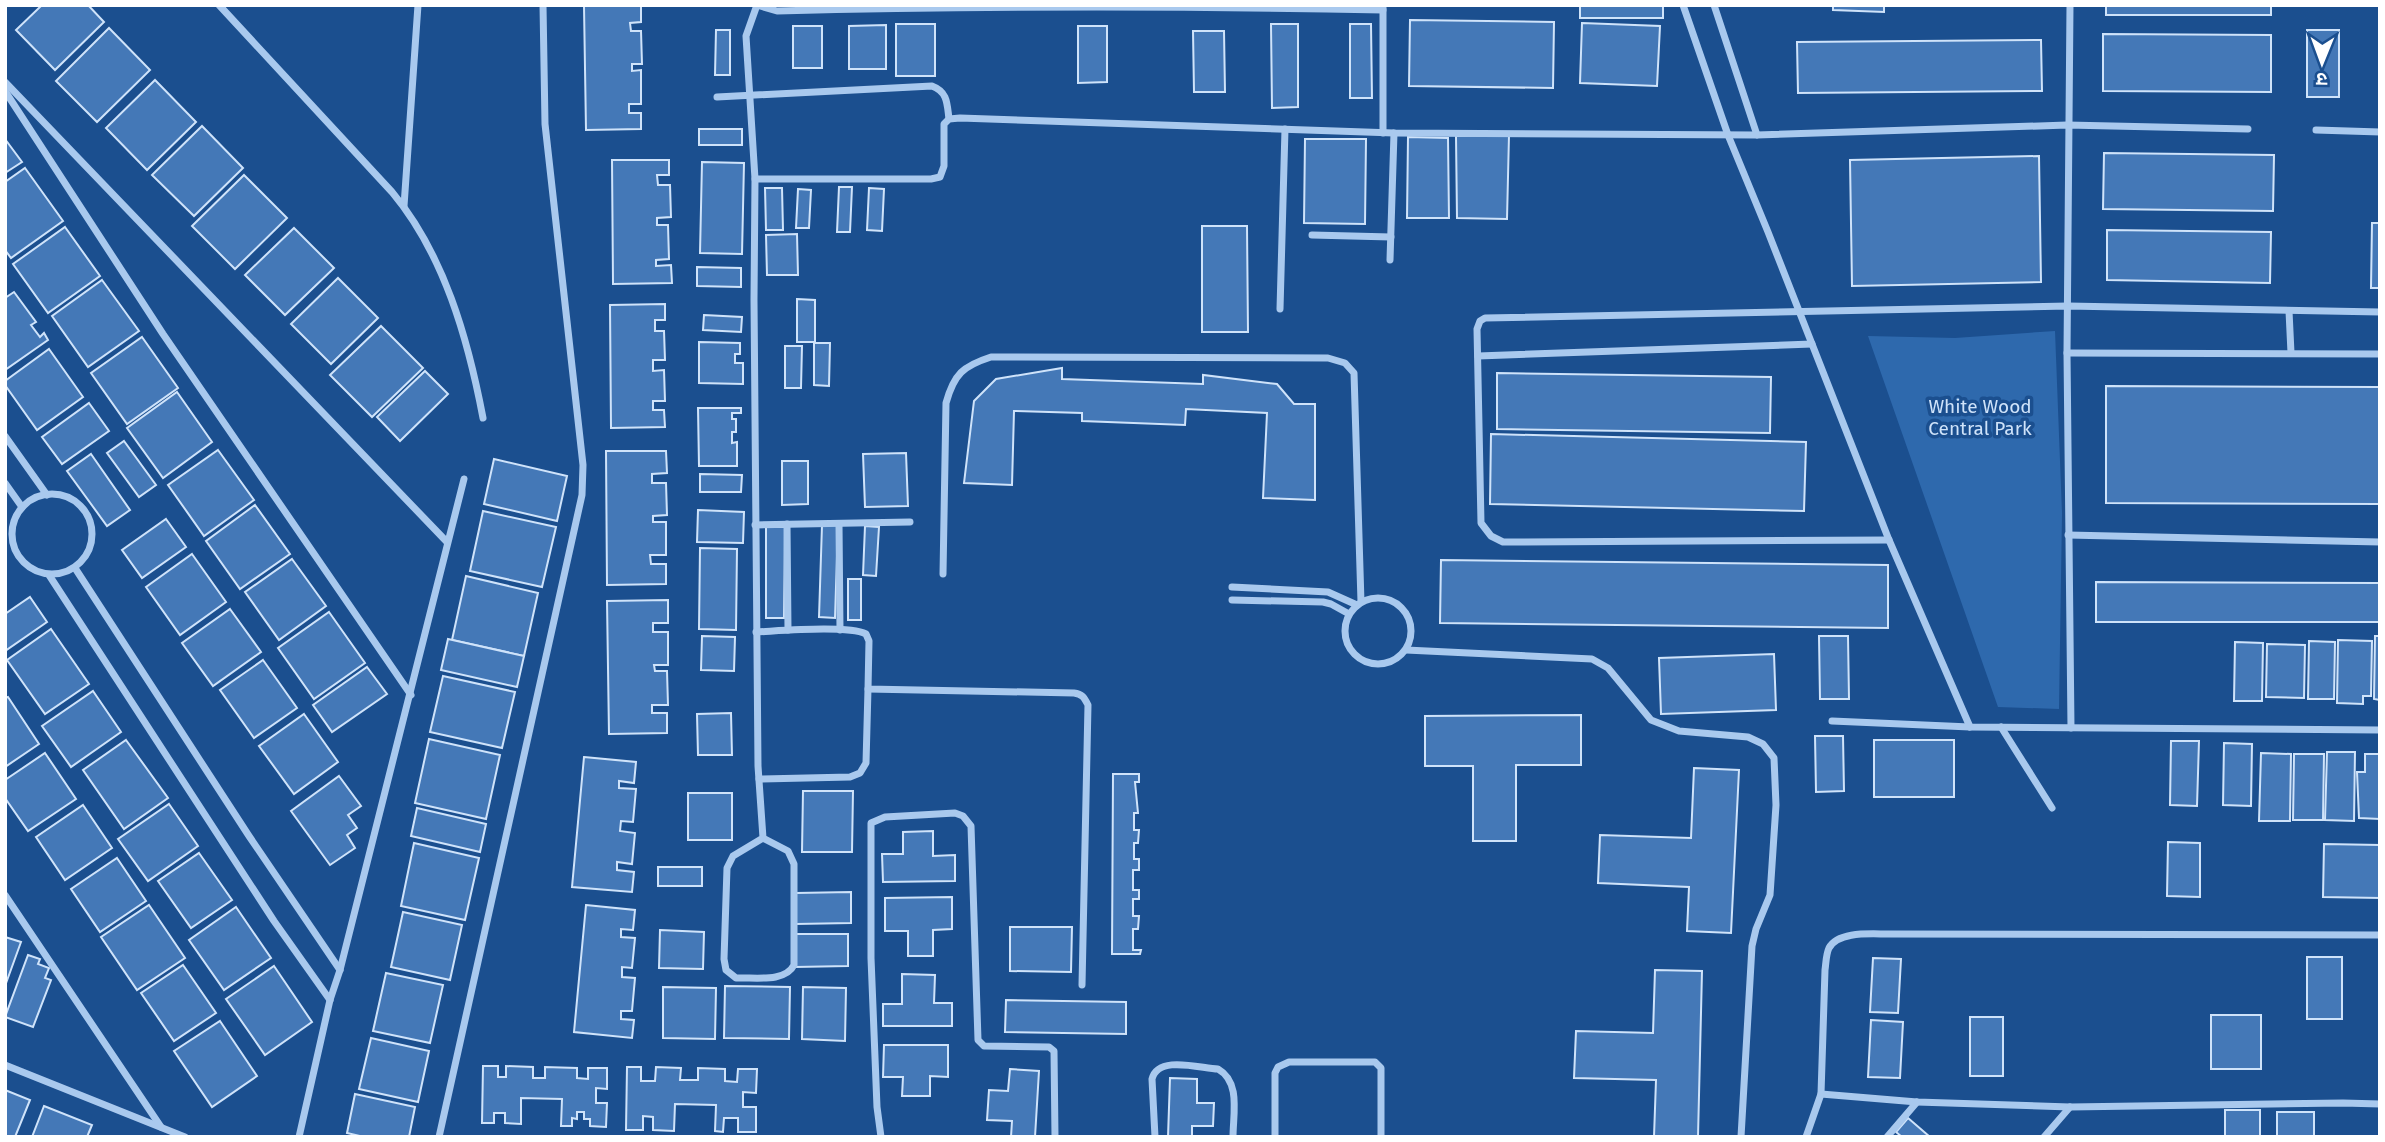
<svg xmlns="http://www.w3.org/2000/svg" width="2385" height="1142" font-family="'Fira Sans','Noto Sans Devanagari',sans-serif">
	<style>
		.green { fill: #2e69ad }
		.building { fill: #4478b7; stroke: #cfe3fa; stroke-width: 2 }
		.lines { fill: none; stroke-linecap: round; stroke-linejoin: round }
		.street { stroke: #a9c9ee; stroke-width: 7 }
		.labels { text-anchor: middle; dominant-baseline: central; stroke-width: 7; stroke-linejoin: round; paint-order: stroke }
		.park-label { font-size: 19px; fill: #cfe3fa; stroke: #1b4f8f }
	</style>
	<rect width="100%" height="100%" fill="#1b4f8f"/>
	<polygon class="green" points="2055,331 2062,513 2059,709 1998,707 1868,336 1955,338"/>
	<g class="building">
		<polygon points="42,5 88,5 104,22 55,70 16,30"/>
		<polygon points="641,5 641,22 630,23 631,31 641,31 642,64 632,64 632,71 641,70 641,104 629,104 629,113 641,113 641,129 586,130 584,6"/>
		<rect x="1580" y="5" width="83" height="13"/>
		<polygon points="1833,5 1884,5 1884,12 1833,10"/>
		<rect x="2106" y="5" width="165" height="10"/>
		<polygon points="1410,20 1554,22 1553,88 1409,86"/>
		<polygon points="1582,23 1660,26 1657,86 1580,83"/>
		<rect x="896" y="24" width="39" height="52"/>
		<polygon points="1271,24 1298,24 1298,107 1272,108"/>
		<polygon points="1350,24 1371,24 1372,98 1350,98"/>
		<polygon points="886,25 886,69 849,69 849,26"/>
		<rect x="793" y="26" width="29" height="42"/>
		<polygon points="1078,26 1107,26 1107,82 1078,83"/>
		<polygon points="109,28 150,70 97,122 56,81"/>
		<polygon points="716,30 730,30 730,75 715,75"/>
		<rect x="2307" y="30" width="32" height="67"/>
		<polygon points="1193,31 1224,31 1225,92 1194,92"/>
		<polygon points="2103,34 2271,35 2271,92 2103,91"/>
		<polygon points="2041,40 2042,91 1798,93 1797,42"/>
		<polygon points="155,80 196,122 147,170 106,128"/>
		<polygon points="202,126 243,168 194,216 152,175"/>
		<rect x="699" y="129" width="43" height="16"/>
		<polygon points="1509,135 1507,219 1457,218 1456,136"/>
		<polygon points="1408,137 1448,138 1449,218 1407,218"/>
		<polygon points="5,139 22,162 5,173"/>
		<polygon points="1305,139 1366,139 1365,224 1304,223"/>
		<polygon points="2104,153 2274,155 2273,211 2103,209"/>
		<polygon points="2039,156 2041,282 1852,286 1850,160"/>
		<polygon points="612,160 669,160 669,175 657,175 658,185 670,185 671,217 657,218 657,225 668,225 669,259 656,260 656,266 671,265 672,283 613,284"/>
		<polygon points="702,162 744,163 742,254 700,253"/>
		<polygon points="25,168 63,221 11,258 5,250 5,182"/>
		<polygon points="244,175 287,218 235,269 192,226"/>
		<polygon points="839,187 852,187 850,232 837,232"/>
		<polygon points="765,188 782,188 783,230 766,230"/>
		<polygon points="869,188 884,189 882,231 867,230"/>
		<polygon points="798,189 811,190 809,228 796,228"/>
		<polygon points="2372,223 2380,223 2380,288 2371,288"/>
		<polygon points="1202,226 1247,226 1248,332 1202,332"/>
		<polygon points="65,227 100,276 48,313 13,264"/>
		<polygon points="294,228 334,268 285,315 245,275"/>
		<polygon points="2107,230 2271,232 2270,283 2107,280"/>
		<polygon points="797,234 798,275 767,275 766,235"/>
		<polygon points="697,267 741,268 741,287 697,286"/>
		<polygon points="338,278 378,318 331,364 291,324"/>
		<polygon points="102,280 139,331 88,367 52,316"/>
		<polygon points="14,292 36,322 31,325 40,337 44,333 48,340 5,370 5,298"/>
		<polygon points="797,299 815,300 815,342 797,342"/>
		<polygon points="665,304 665,320 655,320 655,331 664,331 665,360 653,360 653,371 664,370 665,401 653,401 653,410 664,410 665,427 611,428 610,305"/>
		<polygon points="704,315 742,317 741,332 703,330"/>
		<polygon points="381,326 423,368 372,417 330,375"/>
		<polygon points="142,337 178,388 127,424 91,373"/>
		<polygon points="699,342 740,343 740,354 735,354 735,363 743,363 743,384 699,383"/>
		<polygon points="814,343 830,343 829,386 814,385"/>
		<polygon points="785,346 802,346 801,388 785,388"/>
		<polygon points="49,349 83,397 37,430 5,385 5,381"/>
		<polygon points="1062,368 1062,379 1203,384 1203,375 1277,384 1294,404 1315,404 1315,500 1263,498 1267,413 1186,409 1185,425 1082,421 1082,413 1014,411 1012,485 964,483 974,401 996,379"/>
		<polygon points="425,371 448,394 400,441 377,417"/>
		<polygon points="1497,373 1771,377 1770,433 1497,429"/>
		<polygon points="2106,386 2380,387 2380,504 2106,503"/>
		<polygon points="177,392 212,442 163,478 127,428"/>
		<polygon points="89,403 109,431 62,464 42,437"/>
		<polygon points="698,408 741,408 741,413 732,413 732,419 736,419 736,432 732,432 732,443 737,442 737,466 699,466"/>
		<polygon points="1491,434 1806,442 1804,511 1490,504"/>
		<polygon points="124,441 156,485 139,497 107,453"/>
		<polygon points="218,450 254,500 204,536 168,485"/>
		<polygon points="606,451 666,451 667,473 652,474 652,483 666,483 667,515 653,516 653,522 666,522 666,555 650,555 651,564 666,564 666,584 607,585"/>
		<polygon points="906,453 908,506 865,507 863,454"/>
		<polygon points="91,454 130,510 107,526 67,471"/>
		<polygon points="494,459 567,476 557,521 484,504"/>
		<polygon points="782,461 808,461 808,504 782,505"/>
		<polygon points="700,474 742,475 741,492 700,492"/>
		<polygon points="255,505 290,554 240,589 206,541"/>
		<polygon points="698,510 744,512 743,543 697,542"/>
		<polygon points="483,511 556,527 542,587 470,571"/>
		<polygon points="166,519 186,547 142,578 122,550"/>
		<polygon points="822,525 838,525 835,618 819,617"/>
		<polygon points="865,526 879,527 876,576 863,575"/>
		<polygon points="766,527 785,527 784,618 766,618"/>
		<polygon points="700,548 737,549 736,630 699,629"/>
		<polygon points="192,554 226,602 180,635 146,587"/>
		<polygon points="292,559 326,606 279,640 245,592"/>
		<polygon points="1441,560 1888,565 1888,628 1440,623"/>
		<polygon points="466,576 538,593 524,656 452,640"/>
		<rect x="848" y="579" width="13" height="41"/>
		<polygon points="2096,582 2380,583 2380,622 2096,622"/>
		<polygon points="30,597 47,622 5,651 5,614"/>
		<polygon points="668,600 668,623 653,623 653,632 668,632 668,665 654,665 655,671 667,671 668,705 652,705 652,713 667,713 667,733 609,734 607,601"/>
		<polygon points="230,609 261,652 213,686 182,643"/>
		<polygon points="329,612 365,663 314,699 278,648"/>
		<polygon points="51,629 89,684 45,714 7,660"/>
		<polygon points="702,636 735,637 734,671 701,670"/>
		<polygon points="1819,636 1848,636 1849,699 1820,699"/>
		<polygon points="2375,636 2380,636 2380,700 2374,699"/>
		<polygon points="448,639 524,656 517,687 441,670"/>
		<polygon points="2338,640 2372,641 2371,696 2363,696 2363,704 2337,703"/>
		<polygon points="2309,641 2335,642 2334,699 2308,699"/>
		<polygon points="2235,642 2263,643 2262,701 2234,701"/>
		<polygon points="2267,644 2305,645 2304,698 2266,697"/>
		<polygon points="1774,654 1776,710 1661,714 1659,658"/>
		<polygon points="263,660 297,708 254,738 220,690"/>
		<polygon points="367,667 387,694 332,732 313,705"/>
		<polygon points="443,676 515,692 502,748 430,732"/>
		<polygon points="93,691 121,732 71,767 42,726"/>
		<polygon points="8,697 39,744 5,767 5,698"/>
		<polygon points="731,713 732,755 698,755 697,714"/>
		<polygon points="304,714 338,762 294,794 259,746"/>
		<polygon points="1581,715 1581,765 1516,765 1516,841 1473,841 1473,766 1425,766 1425,716"/>
		<polygon points="1815,736 1843,736 1844,791 1816,792"/>
		<polygon points="429,739 500,755 486,819 415,803"/>
		<polygon points="126,740 168,798 124,829 83,770"/>
		<rect x="1874" y="740" width="80" height="57"/>
		<polygon points="2171,741 2199,741 2197,806 2170,805"/>
		<polygon points="2224,743 2252,744 2251,806 2223,805"/>
		<polygon points="2327,752 2355,752 2354,821 2325,820"/>
		<polygon points="45,753 76,799 28,831 5,798 5,780"/>
		<polygon points="2261,753 2291,754 2290,821 2259,821"/>
		<polygon points="2294,754 2324,754 2323,820 2293,820"/>
		<polygon points="2365,754 2380,754 2380,819 2359,818 2357,772 2365,772"/>
		<polygon points="584,757 636,762 634,783 619,781 619,788 636,789 633,822 621,821 620,831 635,833 632,864 617,862 617,870 634,872 632,892 572,887"/>
		<polygon points="1694,768 1739,770 1731,933 1687,931 1689,887 1598,883 1600,835 1691,838"/>
		<polygon points="1113,774 1139,774 1139,782 1135,782 1138,813 1134,813 1134,830 1139,830 1138,843 1134,843 1134,859 1139,859 1139,870 1133,870 1133,890 1139,890 1139,899 1133,899 1133,916 1139,916 1138,929 1133,929 1133,950 1141,950 1140,954 1112,954"/>
		<polygon points="339,776 361,806 348,815 357,828 347,835 355,848 330,865 291,811"/>
		<polygon points="803,791 853,791 852,852 802,852"/>
		<rect x="688" y="793" width="44" height="47"/>
		<polygon points="169,804 198,846 148,881 118,839"/>
		<polygon points="83,805 112,848 65,880 36,837"/>
		<polygon points="417,808 486,824 480,852 411,836"/>
		<polygon points="933,831 933,856 955,855 955,881 883,882 882,854 903,854 903,832"/>
		<polygon points="2168,842 2200,843 2200,897 2167,896"/>
		<polygon points="414,843 479,858 465,920 401,906"/>
		<polygon points="2324,844 2380,845 2380,898 2323,897"/>
		<polygon points="199,853 232,900 191,928 158,881"/>
		<polygon points="117,858 146,901 100,932 71,889"/>
		<rect x="658" y="867" width="44" height="19"/>
		<polygon points="851,892 851,923 796,924 796,893"/>
		<polygon points="952,897 952,929 933,930 933,956 908,956 908,931 885,931 885,898"/>
		<polygon points="149,905 185,958 137,990 101,937"/>
		<polygon points="586,905 635,910 633,930 621,929 621,937 635,938 632,968 622,967 622,977 635,978 632,1011 621,1011 621,1019 634,1020 632,1038 574,1032"/>
		<polygon points="236,907 271,958 224,990 189,940"/>
		<polygon points="403,912 462,925 450,980 391,967"/>
		<polygon points="1010,927 1072,927 1071,972 1010,971"/>
		<polygon points="660,930 704,932 703,969 659,968"/>
		<polygon points="795,934 848,934 848,966 795,967"/>
		<polygon points="5,937 21,942 5,986"/>
		<polygon points="28,955 40,959 38,964 49,968 45,978 51,980 33,1027 5,1017"/>
		<rect x="2307" y="957" width="35" height="62"/>
		<polygon points="1873,958 1901,959 1898,1013 1870,1012"/>
		<polygon points="183,965 216,1013 174,1041 141,993"/>
		<polygon points="274,966 312,1022 265,1055 226,999"/>
		<polygon points="1655,970 1702,971 1698,1137 1654,1137 1656,1080 1574,1078 1576,1031 1653,1033"/>
		<polygon points="386,973 443,985 430,1043 373,1031"/>
		<polygon points="902,974 935,975 934,1003 952,1003 952,1026 883,1026 883,1004 902,1004"/>
		<polygon points="725,986 790,987 789,1039 724,1038"/>
		<polygon points="663,987 716,988 715,1039 663,1038"/>
		<polygon points="803,987 846,988 845,1041 802,1039"/>
		<polygon points="1006,1000 1126,1002 1126,1034 1005,1032"/>
		<rect x="2211" y="1015" width="50" height="54"/>
		<rect x="1970" y="1017" width="33" height="59"/>
		<polygon points="1871,1020 1903,1022 1900,1078 1868,1077"/>
		<polygon points="220,1021 257,1076 212,1107 174,1051"/>
		<polygon points="371,1038 429,1051 418,1102 359,1089"/>
		<polygon points="884,1045 948,1045 948,1077 930,1076 930,1096 902,1096 903,1077 883,1077"/>
		<polygon points="483,1066 498,1066 498,1077 506,1077 506,1066 533,1067 533,1078 545,1078 545,1067 577,1068 577,1078 588,1079 588,1068 607,1068 607,1089 596,1088 596,1103 607,1103 606,1127 590,1126 590,1119 584,1119 584,1112 577,1112 577,1119 572,1118 572,1126 561,1126 562,1099 521,1098 521,1124 505,1123 505,1113 494,1113 494,1123 482,1123"/>
		<polygon points="627,1067 641,1067 641,1081 655,1081 656,1067 681,1068 680,1080 698,1080 698,1068 725,1069 725,1081 737,1082 738,1069 757,1069 756,1093 743,1092 743,1107 756,1107 756,1132 738,1132 738,1118 724,1118 723,1132 715,1131 716,1105 675,1104 674,1131 653,1130 653,1117 643,1116 643,1130 626,1130"/>
		<polygon points="1010,1069 1039,1071 1035,1137 1011,1137 1012,1121 987,1120 989,1090 1008,1091"/>
		<polygon points="1170,1078 1197,1079 1197,1103 1214,1103 1213,1126 1192,1126 1192,1137 1168,1137"/>
		<polygon points="5,1090 30,1100 15,1137 5,1137"/>
		<polygon points="355,1094 415,1107 409,1137 364,1137 347,1133"/>
		<polygon points="44,1106 92,1125 87,1137 32,1137"/>
		<rect x="2225" y="1110" width="35" height="27"/>
		<rect x="2277" y="1112" width="37" height="25"/>
		<polygon points="1908,1118 1930,1137 1902,1137 1896,1132"/>
	</g>
	<g class="lines">
		<g class="street">
			<path d="M219,5L392,192C444,254 468,339 483,418"/>
			<path d="M757,5L746,36L755,179L754,300L758,766L763,838L788,851L794,864V965C785,983 754,977 736,978L726,970L724,959L727,868L733,856L763,838"/>
			<path d="M757,5L777,11C979,6 1181,6 1383,10"/>
			<polyline points="1683,5 1728,135 1768,232 1889,540 1970,727"/>
			<polyline points="1714,5 1757,135"/>
			<polyline points="2070,5 2067,353 2071,728"/>
			<polyline points="5,82 447,542"/>
			<polyline points="5,91 163,334 411,695"/>
			<path d="M717,97L932,86C948,92 947,104 949,119"/>
			<polyline points="2316,130 2380,132"/>
			<polyline points="1383,133 1383,5"/>
			<polyline points="755,179 931,179 940,177 944,166 944,124 949,119 960,118 1394,133 1757,135 2067,125 2248,129"/>
			<polyline points="404,206 418,5"/>
			<polyline points="1312,235 1391,237"/>
			<polyline points="1390,260 1394,133"/>
			<polyline points="1280,309 1285,129"/>
			<polyline points="2289,311 2291,353"/>
			<polyline points="2067,353 2380,354"/>
			<polyline points="1478,356 1812,344"/>
			<polyline points="5,436 47,495"/>
			<polyline points="5,483 22,507"/>
			<circle cx="52" cy="534" r="40"/>
			<polyline points="787,524 788,630"/>
			<polyline points="839,524 840,630"/>
			<polyline points="755,525 910,522"/>
			<polyline points="2068,535 2380,542"/>
			<polyline points="1889,540 1503,542 1491,536 1481,523 1477,329 1480,321 1485,318 2068,306 2380,312"/>
			<polyline points="75,568 249,836 340,970"/>
			<path d="M943,574L946,403C954,374 963,366 991,357L1328,358L1345,363L1354,373L1361,602"/>
			<polyline points="49,575 274,921 330,1000"/>
			<polyline points="1232,587 1328,592 1357,605"/>
			<circle cx="1378" cy="631" r="33"/>
			<polyline points="1232,600 1323,602 1331,604 1349,614"/>
			<path d="M756,632C779,631 848,625 866,634L869,641L868,689L1074,693C1082,694 1084,697 1088,705L1082,985"/>
			<polyline points="1406,650 1592,659 1608,668 1651,720 1679,731 1748,737 1763,744 1774,758 1776,805 1770,895 1756,929 1752,946 1741,1137"/>
			<polyline points="1832,721 1970,727 2380,730"/>
			<polyline points="2001,727 2052,808"/>
			<polyline points="759,779 850,777 860,773 866,763 868,689"/>
			<polyline points="5,895 161,1127"/>
			<polyline points="5,1065 185,1137"/>
			<polyline points="1821,1094 1917,1102 2070,1107 2343,1103 2380,1104"/>
			<polyline points="299,1137 330,1000 340,970 464,479"/>
			<polyline points="439,1137 582,495 583,465 545,124 543,5"/>
			<polyline points="881,1137 877,1107 871,958 871,823 885,817 955,813 963,816 971,826 978,1040 984,1046 1049,1047 1054,1051 1055,1137"/>
			<path d="M1155,1137L1152,1079C1158,1055 1199,1068 1218,1069C1241,1082 1233,1114 1233,1137"/>
			<polyline points="1275,1137 1275,1073 1278,1067 1289,1062 1375,1062 1381,1068 1381,1137"/>
			<path d="M1806,1137L1821,1094L1825,970C1826,963 1826,954 1829,948C1838,931 1871,934 1887,934L2380,935"/>
			<polyline points="1887,1137 1917,1102"/>
			<polyline points="2044,1137 2070,1107"/>
		</g>
	</g>
	<g class="labels">
		<g class="park-label">
			<text x="1980" y="406">White Wood<tspan x="1980" dy="22">Central Park</tspan></text>
		</g>
	</g>
	<rect width="2385" height="1142" fill="none" stroke="#ffffff" stroke-width="14"/>
	<g transform="translate(2322 63) rotate(181)" stroke="#1b4f8f" stroke-width="5" paint-order="stroke">
	<path d="M0-5L12 26L0 18L-12 26Z" fill="#ffffff"/>
	<text y="-10" font-size="19" font-weight="bold" text-anchor="middle" fill="#ffffff">उ</text>
	</g>
</svg>
